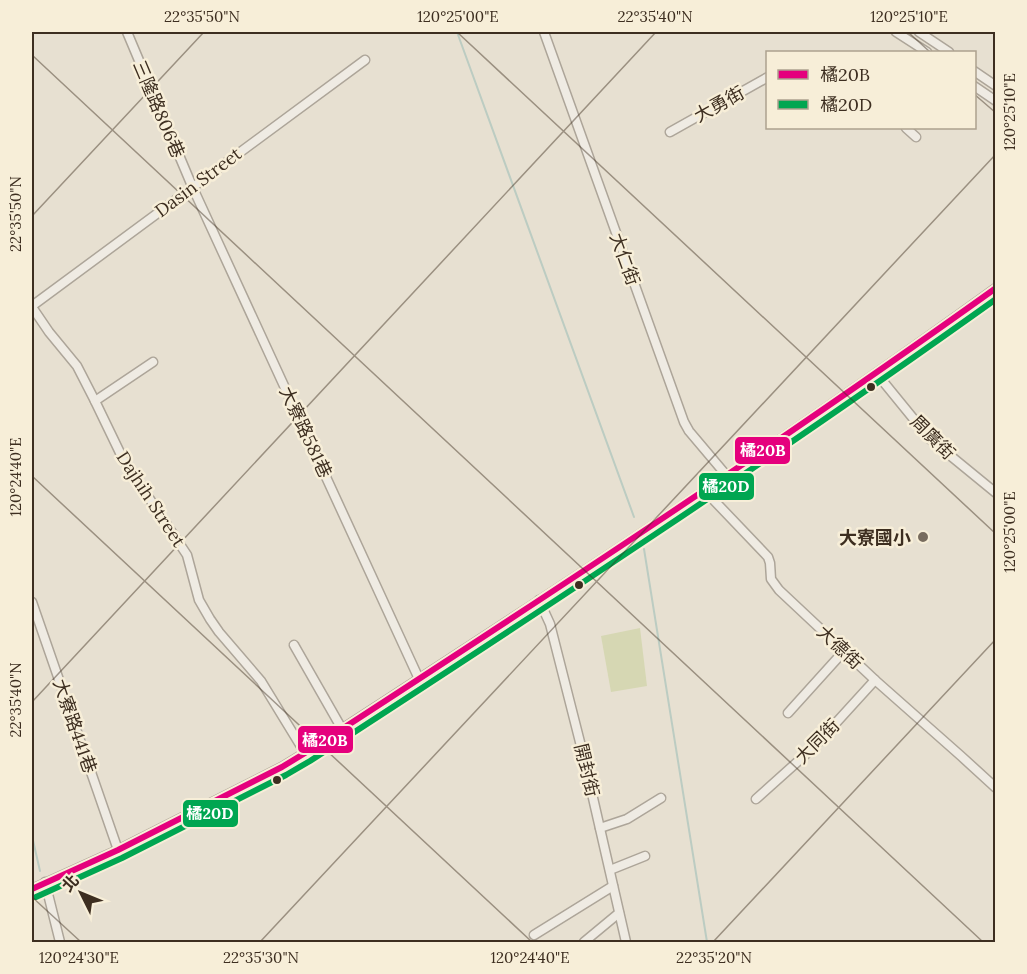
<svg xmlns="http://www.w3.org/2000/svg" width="1027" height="974" font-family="Lora,'Noto Sans TC',serif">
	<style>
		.green { fill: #d6d7b3 }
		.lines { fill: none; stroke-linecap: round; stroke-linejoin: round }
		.stream { stroke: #bcccc2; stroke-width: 2 }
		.minor-casing { stroke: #ada599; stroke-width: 11 }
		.minor { stroke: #efebe3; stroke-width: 8 }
		.bus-1-casing { stroke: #f7eed8; stroke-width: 10 }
		.bus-2-casing { stroke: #f7eed8; stroke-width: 10 }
		.bus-1 { stroke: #e5007d; stroke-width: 6 }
		.bus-2 { stroke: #00a651; stroke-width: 6 }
		.ticks { fill: none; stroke: #3d2e20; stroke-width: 1.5; stroke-opacity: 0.45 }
		.bus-dot { fill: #3d2e20; stroke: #f7eed8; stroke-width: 2 }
		.poi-dot { fill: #786c5e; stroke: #f7eed8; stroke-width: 2 }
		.labels { text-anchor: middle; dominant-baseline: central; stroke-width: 5; stroke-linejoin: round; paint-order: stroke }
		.street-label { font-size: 18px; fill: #3d2e20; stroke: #f7eed8 }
		.poi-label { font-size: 18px; font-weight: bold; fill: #3d2e20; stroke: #f7eed8; text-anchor: end }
		.line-badge { stroke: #f7eed8; stroke-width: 2 }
		.badge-label { font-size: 16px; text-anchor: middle; font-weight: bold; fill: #fff }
		.neatline { fill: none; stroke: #3d2e20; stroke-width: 2 }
		.ticks-label { font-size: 15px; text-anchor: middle; fill: #3d2e20 }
	</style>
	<rect width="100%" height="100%" fill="#e7e0d1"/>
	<polygon class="green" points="640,628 647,686 611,692 601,636"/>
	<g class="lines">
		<g class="stream">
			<polyline points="457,32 634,517"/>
			<polyline points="644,549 707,942"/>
			<polyline points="32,836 40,871"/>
		</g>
		<g class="minor-casing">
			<g id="minor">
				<polyline points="127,32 192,186 419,679"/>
				<polyline points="544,32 684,422 689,431 727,476"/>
				<polyline points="896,32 927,52"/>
				<polyline points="919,32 949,52"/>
				<polyline points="974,71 996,86"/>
				<polyline points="974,86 996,101"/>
				<polyline points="906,128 916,137"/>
				<polyline points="670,132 768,77"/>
				<polyline points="32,306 365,60"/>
				<polyline points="32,307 49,332 77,366 95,401 123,459 187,555 199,600 210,619 219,632 261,681 305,753"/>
				<polyline points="877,374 930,439 996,493"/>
				<polyline points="95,401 153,362"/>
				<polyline points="705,491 768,557 770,563 771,579 779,590 875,680 961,756 996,788"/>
				<polyline points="539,600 550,624 582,750 626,942"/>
				<polyline points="32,602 118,850"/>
				<polyline points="294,645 342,729"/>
				<polyline points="788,713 844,651"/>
				<polyline points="756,799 814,747 875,680"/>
				<polyline points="600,828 627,819 661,798"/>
				<polyline points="610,870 645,856"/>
				<polyline points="45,882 60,942"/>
				<path d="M32,889L118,850L282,767L305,753C538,602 771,451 996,288"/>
				<polyline points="534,935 613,886"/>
				<polyline points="584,942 619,913"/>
			</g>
		</g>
		<use href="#minor" class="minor"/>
		<g class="bus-1-casing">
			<path id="bus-1" d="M32,889L118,850L282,767L305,753C538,602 770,450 996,288"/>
		</g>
		<g class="bus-2-casing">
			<path id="bus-2" d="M36,897L122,858L286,775L310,761C541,611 771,460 996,299"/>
		</g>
		<use href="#bus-1" class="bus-1"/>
		<use href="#bus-2" class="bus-2"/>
	</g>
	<path class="ticks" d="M457,32L996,534M908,32L930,52M32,55L983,942M974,94L996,113M32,216L204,32M32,476L532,942M32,702L656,32M32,897L81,942M260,942L996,154M713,942L996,639"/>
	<g class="bus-dot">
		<circle cx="871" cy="387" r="5"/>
		<circle cx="579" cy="585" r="5"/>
		<circle cx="277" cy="780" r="5"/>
	</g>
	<circle class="poi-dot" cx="923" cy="537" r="6"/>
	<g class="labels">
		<g class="street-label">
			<text transform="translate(719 104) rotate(-29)">大勇街</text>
			<text transform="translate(159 109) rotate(67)">三隆路806巷</text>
			<text transform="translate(198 182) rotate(-37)">Dasin Street</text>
			<text transform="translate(625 259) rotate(70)">大仁街</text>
			<text transform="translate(306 432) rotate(65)">大寮路581巷</text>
			<text transform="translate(933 437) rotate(45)">周廣街</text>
			<text transform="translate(151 499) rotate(57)">Dajhih Street</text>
			<text transform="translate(840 647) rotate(43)">大德街</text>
			<text transform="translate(75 726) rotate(71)">大寮路441巷</text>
			<text transform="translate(817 741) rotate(-45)">大同街</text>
			<text transform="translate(587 770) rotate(77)">開封街</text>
		</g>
		<g class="poi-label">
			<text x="911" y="537">大寮國小</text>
		</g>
	</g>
	<g class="line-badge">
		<rect x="734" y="436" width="57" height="29" rx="6" fill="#e5007d"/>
		<rect x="698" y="472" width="57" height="29" rx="6" fill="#00a651"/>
		<rect x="297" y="725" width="57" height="29" rx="6" fill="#e5007d"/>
		<rect x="182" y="799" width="57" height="29" rx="6" fill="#00a651"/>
	</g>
	<g class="badge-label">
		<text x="763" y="456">橘20B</text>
		<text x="726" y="492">橘20D</text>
		<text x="325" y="746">橘20B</text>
		<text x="210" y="819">橘20D</text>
	</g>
	<rect width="1027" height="974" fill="none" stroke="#f7eed8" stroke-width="66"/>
	<rect x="766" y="51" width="210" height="78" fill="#f7eed8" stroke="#ada18e" stroke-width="1.5"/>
	<rect x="778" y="70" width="30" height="9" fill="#e5007d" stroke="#ada18e" stroke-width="1.5"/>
	<text x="820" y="81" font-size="18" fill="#3d2e20">橘20B</text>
	<rect x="778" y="100" width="30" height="9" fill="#00a651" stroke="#ada18e" stroke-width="1.5"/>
	<text x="820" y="111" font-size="18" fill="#3d2e20">橘20D</text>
	<g transform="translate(81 893) rotate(313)" stroke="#f7eed8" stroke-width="4.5" paint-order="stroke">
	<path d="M0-4.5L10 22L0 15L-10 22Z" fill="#3d2e20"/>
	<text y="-9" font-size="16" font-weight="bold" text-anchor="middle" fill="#3d2e20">北</text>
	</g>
	<rect x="33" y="33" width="961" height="908" class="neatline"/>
	<g class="ticks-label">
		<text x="202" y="22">22°35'50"N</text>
		<text x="458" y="22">120°25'00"E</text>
		<text x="655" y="22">22°35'40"N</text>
		<text x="909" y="22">120°25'10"E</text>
		<text transform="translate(1010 112) rotate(-90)" y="5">120°25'10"E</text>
		<text transform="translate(16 214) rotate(-90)" y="5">22°35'50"N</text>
		<text transform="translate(16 477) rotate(-90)" y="5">120°24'40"E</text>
		<text transform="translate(1010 532) rotate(-90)" y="5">120°25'00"E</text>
		<text transform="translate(16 700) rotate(-90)" y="5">22°35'40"N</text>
		<text x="79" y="963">120°24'30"E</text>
		<text x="261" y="963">22°35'30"N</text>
		<text x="530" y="963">120°24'40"E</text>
		<text x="714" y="963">22°35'20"N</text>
	</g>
</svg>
